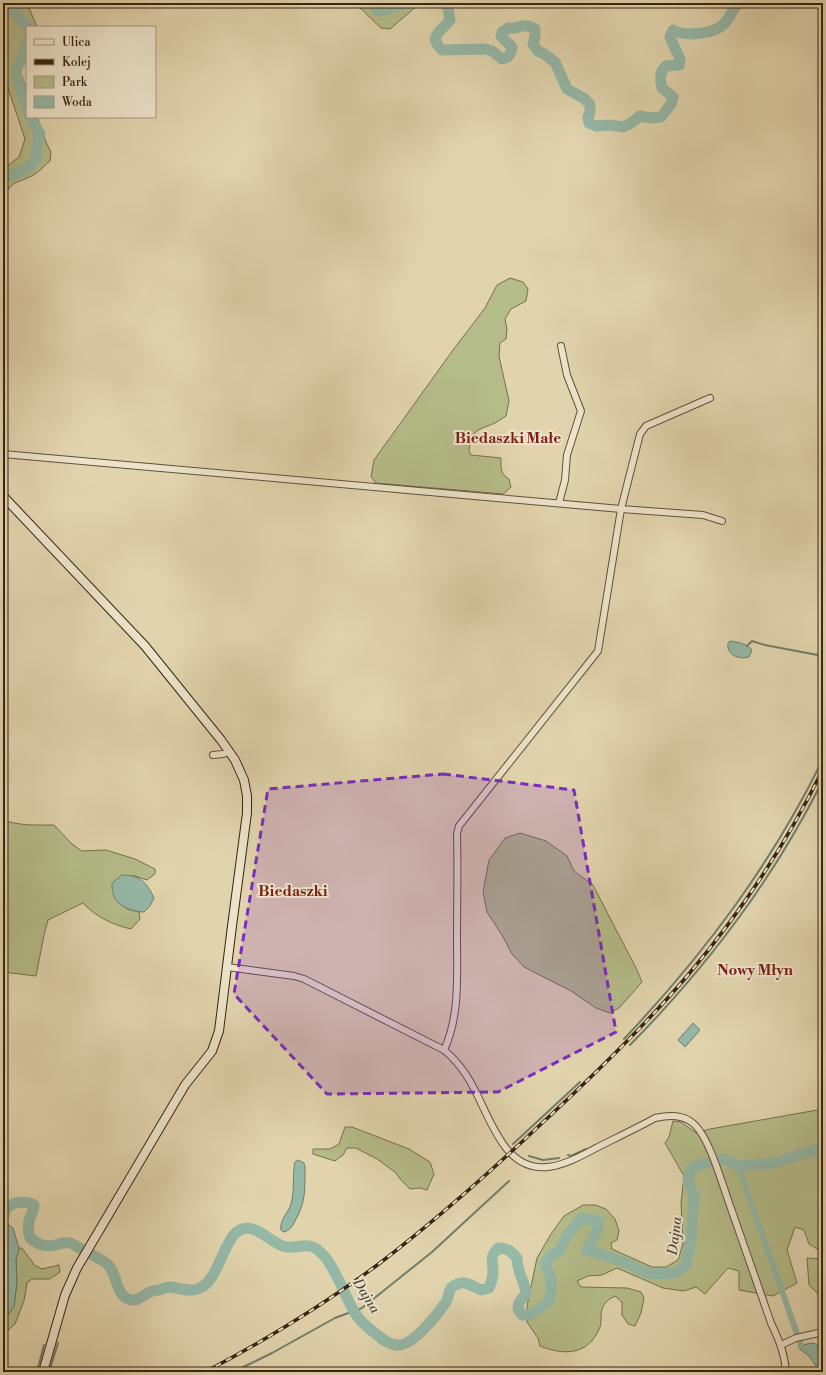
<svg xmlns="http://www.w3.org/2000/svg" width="826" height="1375" font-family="'Libre Bodoni',serif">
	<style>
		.green { fill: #b4bc89; stroke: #76704d }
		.water { fill: #95b8a7; stroke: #707d6b }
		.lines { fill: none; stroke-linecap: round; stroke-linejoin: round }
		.stream { stroke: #707d6b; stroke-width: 2 }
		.canal { stroke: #95b8a7; stroke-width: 6 }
		.river { stroke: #95b8a7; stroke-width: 11 }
		.street-casing { stroke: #635038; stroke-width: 8 }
		.secondary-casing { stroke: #392411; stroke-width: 10 }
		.street { stroke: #ece3ca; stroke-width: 6 }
		.secondary { stroke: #ece3ca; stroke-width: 8 }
		.rail-casing { stroke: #392411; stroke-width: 3.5 }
		.rail { stroke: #ece3ca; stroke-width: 2; stroke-dasharray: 6; stroke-linecap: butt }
		.marked { fill: #7b2cbf; fill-opacity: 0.2; stroke: #7b2cbf; stroke-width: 3; stroke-dasharray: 8 5; stroke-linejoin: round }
		.labels { text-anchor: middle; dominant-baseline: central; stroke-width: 4; stroke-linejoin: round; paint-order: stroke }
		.water-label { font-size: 14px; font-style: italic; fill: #504936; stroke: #ece3ca }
		.quarter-label { font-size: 15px; font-weight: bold; fill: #7a1f14; stroke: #ece3ca }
	</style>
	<rect width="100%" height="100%" fill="#e1d4ad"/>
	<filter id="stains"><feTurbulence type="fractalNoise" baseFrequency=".005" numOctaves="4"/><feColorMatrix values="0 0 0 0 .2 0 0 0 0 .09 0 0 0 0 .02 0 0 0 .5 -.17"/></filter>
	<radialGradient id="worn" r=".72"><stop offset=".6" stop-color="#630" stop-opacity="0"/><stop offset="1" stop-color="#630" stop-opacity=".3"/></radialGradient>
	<g class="green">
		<path d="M3,3H27L37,27H27V60L24,61L21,73L27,91V117H37L46,142L51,152L50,161C45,165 40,171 35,174C17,185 10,178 3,202V169L19,157L25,139L3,73V54L7,36L3,16Z"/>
		<polygon points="355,3 417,3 418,5 390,29 381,28"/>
		<path d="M510,278L523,282L528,289L526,301L511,309L505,319L507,329L506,339L500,343L499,356L509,401L506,416L495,423L478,430L471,437L469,451L471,455L501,458C501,468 500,474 509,479L511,487L503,494L376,483L371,477L374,460L453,350L485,308L497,285Z"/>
		<path d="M3,820C20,826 37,825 54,825L72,844L82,851L106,850L135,859L155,869V874L147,880L132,875L127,909L139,912L140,919L131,929C113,925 96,917 83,903L48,920L44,935L36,976L3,972Z"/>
		<polygon points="520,833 546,841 567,856 574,871 593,885 637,970 642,982 619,1008 610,1013 596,1008 571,991 524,967 512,954 502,935 487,912 483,892 489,860 505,838"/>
		<path d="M823,1109V1258V1252L809,1244L804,1230L795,1227L787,1250L797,1283L773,1296L739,1290V1271L728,1268L705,1294L696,1287L684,1291L663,1288L617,1268L602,1275L588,1276L577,1281L581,1287L627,1288L641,1292L644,1298L641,1313L635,1326L628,1324L622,1315V1302L615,1296C605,1301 601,1306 601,1318C601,1321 601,1324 600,1327C589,1355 565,1356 540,1346L538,1338L527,1322V1306L537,1258L551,1234L564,1216L583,1205H595L606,1209L615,1219L619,1231L617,1240L611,1243L612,1249L652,1267H666L678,1260L683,1244L681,1203L684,1176L665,1143L669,1137L673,1121L681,1122L696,1133L710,1129Z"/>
		<polygon points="345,1127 352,1127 409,1149 430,1162 434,1174 427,1190 420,1188 410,1189 401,1180 395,1172 377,1159 356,1148 347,1148 343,1155 335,1161 313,1154 313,1149 330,1149 339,1144"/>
		<path d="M19,1248H22C27,1256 30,1257 34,1265L42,1269L59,1265L60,1272L50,1279H32L27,1283L24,1301L15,1324L3,1335V1322L14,1306L17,1282L16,1260Z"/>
		<polygon points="807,1258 823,1259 823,1299 809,1285"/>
	</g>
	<g class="water">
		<path d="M730,641C738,642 747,644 752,650L749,657C739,660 726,655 728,643Z"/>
		<path d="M122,875C139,875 147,882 154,898L150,906L144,912C133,912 115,906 113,893C112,890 112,886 112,883Z"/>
		<polygon points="693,1023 700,1030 685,1047 678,1040"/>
		<path d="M298,1160L304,1163L305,1167C305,1189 306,1202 295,1221C292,1227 290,1230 284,1232L281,1230C279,1221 288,1213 291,1204C295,1190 292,1176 295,1162Z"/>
		<polygon points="3,1221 13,1228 19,1248 16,1260 17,1282 14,1306 3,1322"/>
		<polygon points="812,1343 823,1346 823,1372 820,1372 809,1356 801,1350 798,1346"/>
	</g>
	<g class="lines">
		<g class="stream">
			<polyline points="747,646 752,641 765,645 823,656"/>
			<path d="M624,1039C705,953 771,865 823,759"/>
			<path d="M630,1045C707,967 774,878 823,780"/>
			<polyline points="513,1144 580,1082"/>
			<polyline points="568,1155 571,1156 586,1149"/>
			<polyline points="529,1156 543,1160 559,1158"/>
			<polyline points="37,1372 44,1345"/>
			<polyline points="49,1372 58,1343"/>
			<polyline points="233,1372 272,1353 335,1318 362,1308 432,1252 509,1181"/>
		</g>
		<polyline class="canal" points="738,1166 801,1345"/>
		<g class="river">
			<path d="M13,3C13,13 21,21 28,27"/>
			<polyline points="375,3 374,4 377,10 381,11 409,3"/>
			<path d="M443,3L448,7L450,20C442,31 427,36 442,50L485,49L492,51L502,59C510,57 511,54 512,47L501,36L502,32L508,28C519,30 523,21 535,29V36L533,44L538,51L544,54L555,62L567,89L585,99L590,105V112L588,117L589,123L596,126L610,125L623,127L631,123L640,116L650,118L661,117L671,104L673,97L662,88C660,79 659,73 666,66L679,65L680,59L670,37L673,30C686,37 714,34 724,24C730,18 732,9 739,3"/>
			<polyline points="27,40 23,58 17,67 16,74 27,110"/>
			<polyline points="3,178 20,172 30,166 36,159 36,150 40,134 30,117"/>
			<path d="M3,1218C4,1216 5,1211 6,1209C12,1201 26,1201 34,1205C34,1210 32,1213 30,1218C27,1225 28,1231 30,1238C38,1244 45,1248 55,1245C60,1244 64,1242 70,1243C74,1244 79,1248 83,1250C90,1254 104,1260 109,1266C117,1275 116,1294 128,1299C137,1303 143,1295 150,1292C152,1291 156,1290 159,1290C162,1289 167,1287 170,1287C180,1288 191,1293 200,1288C223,1278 224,1221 252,1229C264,1232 271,1242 283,1246C293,1250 303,1243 313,1247C332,1255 344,1296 355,1313C360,1321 368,1328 376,1334C383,1340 391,1346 400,1345C415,1343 438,1314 446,1302C449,1298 448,1292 451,1288C454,1285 461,1282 465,1283C470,1284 476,1288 481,1290L489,1288C491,1283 493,1278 493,1272C493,1261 489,1258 498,1248C507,1248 511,1251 517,1258C517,1272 524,1279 526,1293L519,1303L518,1309L522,1315H531L549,1301L551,1291V1277L545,1264L550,1256L560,1250L568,1234L582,1218L598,1221L597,1231L587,1250L621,1261L650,1274L676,1273L686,1265L691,1240L694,1194L688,1182L690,1170L698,1165L724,1159L738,1166L774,1163L816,1150L823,1149"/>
		</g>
		<g class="street-casing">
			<g id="street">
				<polyline points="710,398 646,426 640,434 621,509 703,515 722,521"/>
				<path d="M3,454L621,509L598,651L459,826L457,834C458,869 457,903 457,938C457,975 460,1016 444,1050"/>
				<polyline points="559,503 565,480 567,455 581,411 567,375 561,346"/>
				<polyline points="213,755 223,754 229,752"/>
				<path d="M227,967L294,976L304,979L444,1050C478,1078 481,1115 506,1148C534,1183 568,1163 600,1146C618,1137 637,1128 655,1118C669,1115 684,1114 695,1125C709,1139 720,1177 727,1197C742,1239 756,1281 771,1323C779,1340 785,1354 786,1372"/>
				<polyline points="781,1345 796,1338 823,1332"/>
			</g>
		</g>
		<g class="secondary-casing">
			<polyline id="secondary" points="3,496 145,646 221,740 235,760 244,780 247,796 247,813 232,926 219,1031 212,1051 185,1085 77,1268 65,1295 43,1372"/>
		</g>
		<use href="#street" class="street"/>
		<use href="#secondary" class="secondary"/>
		<g class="rail-casing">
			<path id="rail" d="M205,1372C266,1340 325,1304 380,1263C436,1220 489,1173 540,1125C592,1077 643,1028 688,975C741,912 787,843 823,769"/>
		</g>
		<use href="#rail" class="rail"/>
	</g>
	<path class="marked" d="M443,774L574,790L616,1032L498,1092L327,1094L234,994L268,789Z"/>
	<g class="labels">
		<g class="water-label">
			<text transform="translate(675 1236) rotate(-83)">Dajna</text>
			<text transform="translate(366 1296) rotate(58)">Dajna</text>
		</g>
		<g class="quarter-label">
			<text x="508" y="438">Biedaszki Małe</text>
			<text x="293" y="891">Biedaszki</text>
			<text x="755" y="970">Nowy Młyn</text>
		</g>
	</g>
	<rect width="826" height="1375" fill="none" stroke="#e1d4ad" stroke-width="16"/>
	<rect x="4" y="4" width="818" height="1367" fill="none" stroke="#392411" stroke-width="2"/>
	<rect x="8" y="8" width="810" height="1359" fill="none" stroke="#392411"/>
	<rect x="26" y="26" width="130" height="92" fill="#ece3ca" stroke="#a49780"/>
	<rect x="34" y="39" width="20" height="6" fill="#ece3ca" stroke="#a49780"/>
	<text x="62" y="46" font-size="12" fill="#392411">Ulica</text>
	<rect x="34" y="59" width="20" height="6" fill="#392411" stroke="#a49780"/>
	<text x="62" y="66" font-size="12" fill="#392411">Kolej</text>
	<rect x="34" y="76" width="20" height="12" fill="#b4bc89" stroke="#a49780"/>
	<text x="62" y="86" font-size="12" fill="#392411">Park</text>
	<rect x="34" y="96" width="20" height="12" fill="#95b8a7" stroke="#a49780"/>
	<text x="62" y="106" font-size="12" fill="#392411">Woda</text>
	<rect width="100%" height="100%" filter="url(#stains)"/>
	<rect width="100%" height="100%" fill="url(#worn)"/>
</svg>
